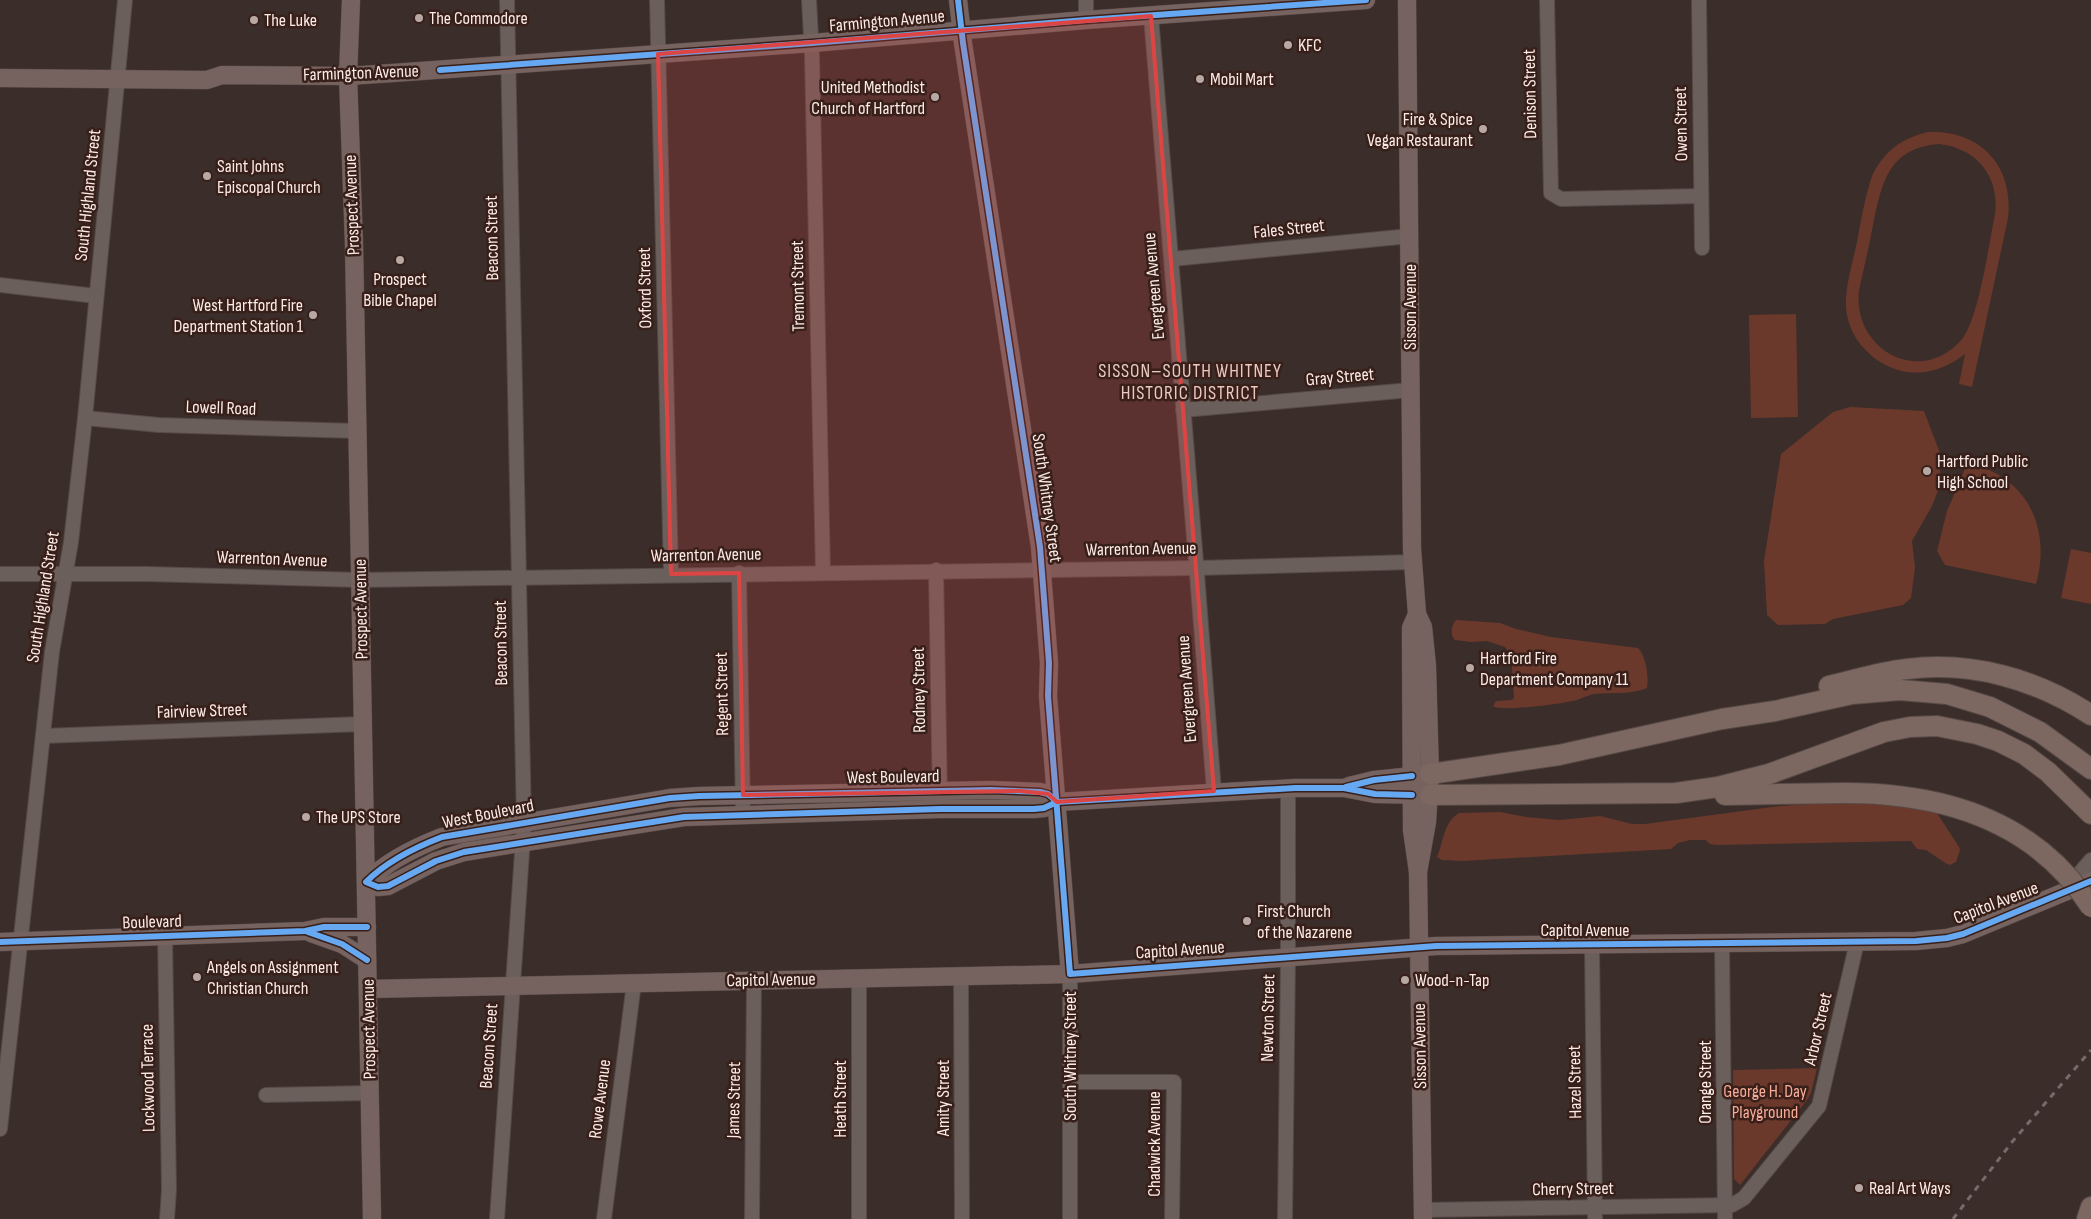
<svg xmlns="http://www.w3.org/2000/svg" width="2091" height="1219" font-family="'Sofia Sans Condensed',sans-serif">
	<style>
		.green { fill: #6b392b; fill-rule: evenodd }
		.lines { fill: none; stroke-linecap: round; stroke-linejoin: round }
		.minor-casing { stroke: #564946; stroke-width: 16 }
		.major-casing { stroke: #564946; stroke-width: 19 }
		.highway-casing { stroke: #564946; stroke-width: 22 }
		.minor { stroke: #6b5f5c; stroke-width: 14 }
		.major { stroke: #76635f; stroke-width: 18 }
		.highway { stroke: #7c6761; stroke-width: 20 }
		.rail { stroke: #766b69; stroke-width: 3; stroke-dasharray: 6 6; stroke-linecap: butt }
		.highway-bridge-casing { stroke: #564946; stroke-width: 22; stroke-linecap: butt }
		.highway-bridge { stroke: #7c6761; stroke-width: 20 }
		.cycleway-casing { stroke: #381f19; stroke-width: 9 }
		.cycleway { stroke: #66a8f1; stroke-width: 6 }
		.marked { fill: #dc4544; fill-opacity: 0.2; stroke: #dc4544; stroke-width: 4; stroke-linejoin: round }
		.poi-dot { fill: #b8a8a4; stroke: #381f19; stroke-width: 2 }
		.labels { text-anchor: middle; dominant-baseline: central; stroke-width: 5; stroke-linejoin: round; paint-order: stroke }
		.poi-label { font-size: 18px; fill: #fcebe6; stroke: #381f19; text-anchor: start }
		.street-label { font-size: 18px; fill: #fcebe6; stroke: #381f19 }
		.park-label { font-size: 18px; fill: #f7ac97; stroke: #381f19 }
		.neighbourhood-label { font-size: 19px; letter-spacing: 1px; fill: #ebc9c0; stroke: #381f19 }
	</style>
	<rect width="100%" height="100%" fill="#3b2d2a"/>
	<g class="green">
		<path d="M1928,132C1981,130 2014,166 2008,218L1972,387L1959,384L1965,354C1946,369 1922,377 1898,370C1867,360 1844,332 1846,299C1847,280 1853,261 1857,242C1861,220 1865,197 1872,176C1884,151 1902,138 1928,132ZM1939,144C1977,148 2000,177 1995,214C1989,243 1979,318 1962,339C1922,387 1852,351 1859,290C1864,268 1869,247 1873,225C1882,183 1888,148 1939,144Z"/>
		<polygon points="1796,314 1798,417 1751,418 1749,315"/>
		<polygon points="1850,407 1924,411 1941,456 1939,488 1932,506 1912,541 1915,567 1911,598 1903,605 1833,619 1825,624 1778,625 1767,615 1764,561 1781,454 1833,412"/>
		<path d="M1967,464C1974,465 1982,467 1989,470C2035,490 2049,539 2036,584L1945,565L1937,551L1947,511Z"/>
		<polygon points="2071,549 2091,553 2091,604 2061,598"/>
		<path d="M1456,620L1500,623L1516,629L1551,637L1638,648C1646,656 1649,677 1647,688C1631,695 1611,692 1594,694C1587,695 1580,700 1572,701C1560,704 1500,712 1493,706L1496,701L1512,700L1514,698L1512,670L1513,658L1505,647L1487,641L1471,642L1455,640C1450,636 1451,625 1456,620Z"/>
		<path d="M1857,801L1917,809L1937,813L1959,847L1960,850L1956,862L1950,865L1947,864L1926,850L1917,849L1911,841H1908L1717,845L1710,844L1706,840H1690L1678,843L1671,849L1462,861L1442,860L1437,857C1444,841 1443,823 1459,813L1500,812L1526,817L1559,820L1600,816L1632,824H1645L1780,806Z"/>
		<polygon points="1817,1068 1811,1093 1807,1100 1740,1185 1734,1179 1733,1070"/>
	</g>
	<g class="lines">
		<g class="minor-casing">
			<g id="minor">
				<polyline points="657,0 671,574"/>
				<polyline points="809,0 812,55 823,572"/>
				<polyline points="1547,0 1551,193 1561,199 1701,196"/>
				<polyline points="1699,0 1702,248"/>
				<polyline points="1151,16 1197,574 1214,791"/>
				<polyline points="1086,20 1086,0"/>
				<polyline points="1172,259 1410,236"/>
				<polyline points="0,285 96,296"/>
				<polyline points="1183,410 1411,390"/>
				<polyline points="85,418 159,425 357,431"/>
				<polyline points="936,570 940,801"/>
				<polyline points="739,573 743,814"/>
				<polyline points="0,574 147,574 360,580 1197,568 1413,562"/>
				<polyline points="43,736 363,724"/>
				<polyline points="2067,888 2091,860"/>
				<polyline points="165,936 169,1190 167,1219"/>
				<polyline points="1722,944 1725,1219"/>
				<polyline points="1592,945 1595,1219"/>
				<polyline points="1070,974 1070,1219"/>
				<polyline points="961,976 962,1219"/>
				<polyline points="1070,1082 1174,1082 1172,1219"/>
				<polyline points="266,1095 370,1093"/>
				<polyline points="0,1129 52,652 71,542 85,418 125,0"/>
				<polyline points="1423,1210 1732,1205 1744,1198 1819,1106 1857,942"/>
				<polyline points="497,1219 524,823 507,0"/>
				<polyline points="604,1219 634,983"/>
				<polyline points="752,1219 754,981"/>
				<polyline points="859,1219 859,979"/>
				<polyline points="1285,1219 1288,957 1288,788"/>
			</g>
		</g>
		<g class="major-casing">
			<g id="major">
				<polyline points="351,0 348,76 354,245 372,1219"/>
				<polyline points="958,0 963,43 1040,547 1049,663 1048,696 1070,974"/>
				<polyline points="1407,0 1412,549 1417,614 1411,628 1411,645 1412,830 1418,872"/>
				<polyline points="0,78 207,80 222,75 348,76 407,72 812,43 1086,20 1366,0"/>
				<polyline points="1417,614 1423,627 1427,666 1430,774 1427,822 1418,872 1423,1219"/>
				<polyline points="1349,786 1374,780 1422,775"/>
				<path d="M1057,802L1048,794L1040,792L991,790L699,796L670,798L442,837C416,847 386,862 366,882L378,887L388,886L436,861L464,852L684,817L940,809H1034L1044,808L1057,802L1295,788H1344L1375,794L1430,795"/>
				<polyline points="311,933 342,944 367,960"/>
				<polyline points="0,942 305,931 324,927 367,927"/>
				<polyline points="368,989 1070,974 1436,946 1916,941 1947,938 1963,934 2091,881"/>
			</g>
		</g>
		<g class="highway-casing">
			<g id="highway">
				<path d="M1829,686C1855,680 1880,672 1907,669C1972,661 2036,679 2091,715"/>
				<polyline points="1430,774 1559,755 1722,719 1775,711 1852,694 1900,690 1947,694 1990,707 2040,732 2091,769"/>
				<polyline points="1430,795 1676,793 1718,787 1769,774 1884,732 1910,727 1937,726 1977,734 1998,741 2024,754 2048,772 2091,814"/>
				<polyline points="1725,795 1845,793"/>
				<polyline points="2087,1219 2091,1207"/>
			</g>
		</g>
		<use href="#minor" class="minor"/>
		<use href="#major" class="major"/>
		<use href="#highway" class="highway"/>
		<polyline class="rail" points="1953,1219 2012,1142 2091,1050"/>
		<g class="highway-bridge-casing">
			<path id="highway-bridge" d="M1845,793C1943,793 2035,820 2091,907"/>
		</g>
		<use href="#highway-bridge" class="highway-bridge"/>
		<g class="cycleway-casing">
			<g id="cycleway">
				<polyline points="958,0 963,43 1040,547 1049,663 1048,696 1070,974 1436,946 1916,941 1947,938 1963,934 2091,881"/>
				<polyline points="440,70 812,43 1086,20 1366,0"/>
				<polyline points="1346,787 1374,780 1412,776"/>
				<path d="M1057,802L1048,794L1040,792L991,790L699,796L670,798L442,837C416,847 386,862 366,882L378,887L388,886L436,861L464,852L684,817L940,809H1034L1044,808L1057,802L1295,788H1344L1375,794L1412,795"/>
				<polyline points="308,932 342,944 367,960"/>
				<polyline points="0,942 305,931 324,927 367,927"/>
			</g>
		</g>
		<use href="#cycleway" class="cycleway"/>
	</g>
	<path class="marked" d="M1151,16L1214,791L1057,802L1048,794L1020,791L743,795L739,573L671,574L658,54Z"/>
	<g class="poi-dot">
		<circle cx="419" cy="18" r="5"/>
		<circle cx="254" cy="20" r="5"/>
		<circle cx="1288" cy="45" r="5"/>
		<circle cx="1200" cy="79" r="5"/>
		<circle cx="935" cy="97" r="5"/>
		<circle cx="1483" cy="129" r="5"/>
		<circle cx="207" cy="176" r="5"/>
		<circle cx="400" cy="260" r="5"/>
		<circle cx="313" cy="315" r="5"/>
		<circle cx="1927" cy="471" r="5"/>
		<circle cx="1470" cy="668" r="5"/>
		<circle cx="306" cy="817" r="5"/>
		<circle cx="1247" cy="921" r="5"/>
		<circle cx="197" cy="977" r="5"/>
		<circle cx="1405" cy="980" r="5"/>
		<circle cx="1859" cy="1188" r="5"/>
	</g>
	<g class="labels">
		<g class="poi-label">
			<text x="429" y="18">The Commodore</text>
			<text x="264" y="20">The Luke</text>
			<text x="1298" y="45">KFC</text>
			<text x="1210" y="79">Mobil Mart</text>
			<text x="925" y="87" text-anchor="end">United Methodist<tspan x="925" dy="21">Church of Hartford</tspan></text>
			<text x="1473" y="119" text-anchor="end">Fire &amp; Spice<tspan x="1473" dy="21">Vegan Restaurant</tspan></text>
			<text x="217" y="166">Saint Johns<tspan x="217" dy="21">Episcopal Church</tspan></text>
			<text x="400" y="279" text-anchor="middle">Prospect<tspan x="400" dy="21">Bible Chapel</tspan></text>
			<text x="303" y="305" text-anchor="end">West Hartford Fire<tspan x="303" dy="21">Department Station 1</tspan></text>
			<text x="1937" y="461">Hartford Public<tspan x="1937" dy="21">High School</tspan></text>
			<text x="1480" y="658">Hartford Fire<tspan x="1480" dy="21">Department Company 11</tspan></text>
			<text x="316" y="817">The UPS Store</text>
			<text x="1257" y="911">First Church<tspan x="1257" dy="21">of the Nazarene</tspan></text>
			<text x="207" y="967">Angels on Assignment<tspan x="207" dy="21">Christian Church</tspan></text>
			<text x="1415" y="980">Wood-n-Tap</text>
			<text x="1869" y="1188">Real Art Ways</text>
		</g>
		<g class="street-label">
			<text transform="translate(887 21) rotate(-5)">Farmington Avenue</text>
			<text transform="translate(361 73) rotate(-2)">Farmington Avenue</text>
			<text transform="translate(1530 94) rotate(-91)">Denison Street</text>
			<text transform="translate(1681 124) rotate(-91)">Owen Street</text>
			<text transform="translate(88 195) rotate(-84)">South Highland Street</text>
			<text transform="translate(352 205) rotate(-92)">Prospect Avenue</text>
			<text transform="translate(1289 229) rotate(-6)">Fales Street</text>
			<text transform="translate(492 238) rotate(-91)">Beacon Street</text>
			<text transform="translate(798 286) rotate(-91)">Tremont Street</text>
			<text transform="translate(1154 286) rotate(-95)">Evergreen Avenue</text>
			<text transform="translate(645 288) rotate(-91)">Oxford Street</text>
			<text transform="translate(1410 307) rotate(-90)">Sisson Avenue</text>
			<text transform="translate(1340 377) rotate(-5)">Gray Street</text>
			<text transform="translate(221 408) rotate(2)">Lowell Road</text>
			<text transform="translate(1047 498) rotate(82)">South Whitney Street</text>
			<text transform="translate(1141 549) rotate(-1)">Warrenton Avenue</text>
			<text transform="translate(706 555) rotate(-1)">Warrenton Avenue</text>
			<text transform="translate(272 559) rotate(2)">Warrenton Avenue</text>
			<text transform="translate(43 597) rotate(-81)">South Highland Street</text>
			<text transform="translate(361 609) rotate(-91)">Prospect Avenue</text>
			<text transform="translate(501 643) rotate(-91)">Beacon Street</text>
			<text transform="translate(1187 689) rotate(-94)">Evergreen Avenue</text>
			<text transform="translate(919 690) rotate(-91)">Rodney Street</text>
			<text transform="translate(722 694) rotate(-91)">Regent Street</text>
			<text transform="translate(202 711) rotate(-2)">Fairview Street</text>
			<text transform="translate(893 777) rotate(-1)">West Boulevard</text>
			<text transform="translate(488 814) rotate(-11)">West Boulevard</text>
			<text transform="translate(1996 903) rotate(-21)">Capitol Avenue</text>
			<text transform="translate(152 922) rotate(-2)">Boulevard</text>
			<text x="1585" y="930">Capitol Avenue</text>
			<text transform="translate(1180 950) rotate(-4)">Capitol Avenue</text>
			<text transform="translate(771 980) rotate(-1)">Capitol Avenue</text>
			<text transform="translate(1268 1018) rotate(-89)">Newton Street</text>
			<text transform="translate(369 1029) rotate(-91)">Prospect Avenue</text>
			<text transform="translate(1818 1029) rotate(-77)">Arbor Street</text>
			<text transform="translate(489 1046) rotate(-86)">Beacon Street</text>
			<text transform="translate(1420 1046) rotate(-91)">Sisson Avenue</text>
			<text transform="translate(1070 1056) rotate(-90)">South Whitney Street</text>
			<text transform="translate(148 1078) rotate(-91)">Lockwood Terrace</text>
			<text transform="translate(1575 1082) rotate(-91)">Hazel Street</text>
			<text transform="translate(1705 1082) rotate(-90)">Orange Street</text>
			<text transform="translate(943 1098) rotate(-90)">Amity Street</text>
			<text transform="translate(600 1099) rotate(-83)">Rowe Avenue</text>
			<text transform="translate(840 1099) rotate(-90)">Heath Street</text>
			<text transform="translate(734 1100) rotate(-89)">James Street</text>
			<text transform="translate(1154 1144) rotate(-90)">Chadwick Avenue</text>
			<text transform="translate(1573 1189) rotate(-1)">Cherry Street</text>
		</g>
		<g class="park-label">
			<text x="1765" y="1091">George H. Day<tspan x="1765" dy="21">Playground</tspan></text>
		</g>
		<g class="neighbourhood-label">
			<text x="1190" y="371">SISSON–SOUTH WHITNEY<tspan x="1190" dy="22">HISTORIC DISTRICT</tspan></text>
		</g>
	</g>
</svg>
